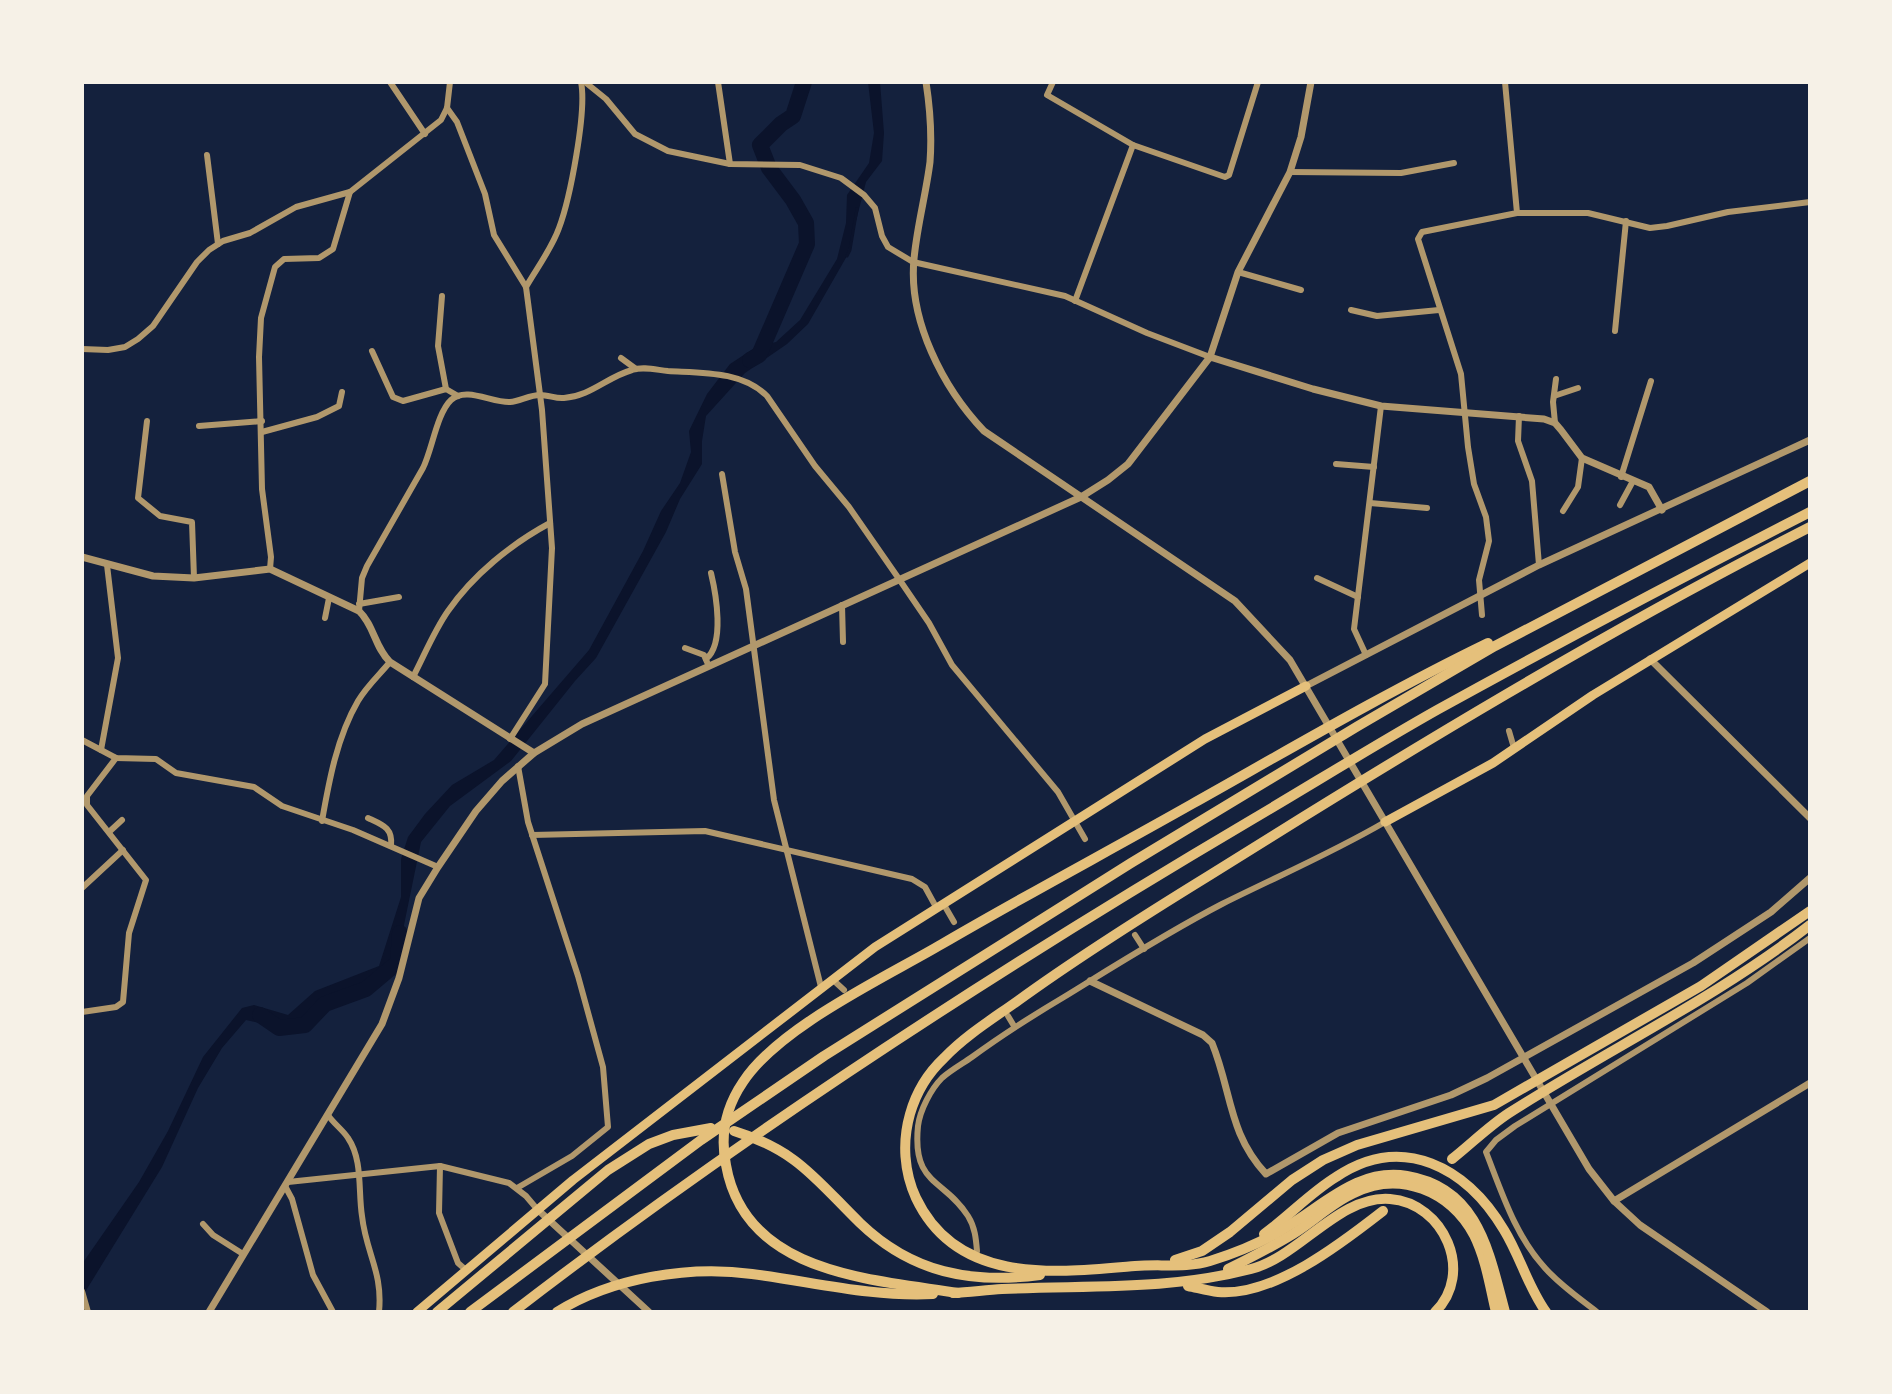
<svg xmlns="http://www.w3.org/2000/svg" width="1892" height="1394" font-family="'Work Sans',sans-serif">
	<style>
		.water { fill: #0b132b }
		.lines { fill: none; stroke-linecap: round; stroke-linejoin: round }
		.stream { stroke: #0b132b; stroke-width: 3 }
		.river { stroke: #0b132b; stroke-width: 16 }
		.minor { stroke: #b1986c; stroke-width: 6 }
		.tertiary { stroke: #b1986c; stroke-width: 7 }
		.primary { stroke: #e5c07b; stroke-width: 9 }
		.motorway { stroke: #e5c07b; stroke-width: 10 }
	</style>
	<rect width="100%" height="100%" fill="#14213d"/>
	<path class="water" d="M868,82H880L884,133L882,161L866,182L847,256L808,324L787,344L745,373L706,416L702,441V464L680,499L666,532L596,658L575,681L511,761L450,806L421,842L396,964C381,989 351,987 327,1000C319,1005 312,1017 305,1025H268L246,1020L222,1048L198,1088L162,1167L82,1297V1264L139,1182L168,1131L203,1057L242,1008L254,1005L288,1015L315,991L379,966L401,897V859L408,837L425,814L452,785L494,760L589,650L643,551L661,511L680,483L691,452L689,431L707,394L730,364L756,347L776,342L800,320L837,259L846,223L847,195L869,163L874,133Z"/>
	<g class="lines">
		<polyline class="stream" points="847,256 850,250 857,209"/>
		<g class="river">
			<polyline points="750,360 759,355 807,244 806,223 793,200 769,168 760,145 781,124 793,116 804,82"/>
			<polyline points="260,1015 279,1028 305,1025 325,1004 366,989 398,962 400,933"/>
		</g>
		<g class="minor">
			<polyline points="390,82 425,134"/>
			<polyline points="585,82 606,99 635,134 668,151 730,164 800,165 841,178 864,195 875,208 882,236 888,247 913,262 1065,296 1147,333 1210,357"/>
			<polyline points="718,82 730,164"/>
			<polyline points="1053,82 1047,95 1133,145"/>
			<polyline points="447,108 457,122 485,194 494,235 526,287 542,410 552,548 545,684 510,739"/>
			<polyline points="207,155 218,244"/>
			<polyline points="1290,172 1401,173 1454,163"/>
			<polyline points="1517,213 1588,213 1650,228 1667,226 1728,212 1810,202"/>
			<polyline points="1238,272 1301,290"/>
			<path d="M526,287C537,268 552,248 559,228C570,199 587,111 581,82"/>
			<polyline points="442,296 438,346 446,389"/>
			<polyline points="1075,301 1133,145 1225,177 1229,175 1258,82"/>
			<polyline points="1351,310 1377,316 1439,310"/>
			<polyline points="1615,331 1626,221"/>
			<polyline points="82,349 108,350 125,347 138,339 153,326 197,262 209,250 223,241 250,233 296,207 350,192 441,120 447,108 450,82"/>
			<polyline points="372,351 393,397 403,401 446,389 458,396"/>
			<polyline points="621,358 636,369"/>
			<polyline points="1554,396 1578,388"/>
			<polyline points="1519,416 1518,441 1532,481 1539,565"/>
			<polyline points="147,421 138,498 160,516 192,522 194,578"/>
			<polyline points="1555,423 1553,402 1556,379"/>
			<polyline points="199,426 262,421"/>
			<polyline points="262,432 317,417 339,406 342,392"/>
			<polyline points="1336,464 1374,467"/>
			<polyline points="722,474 735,552 746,589 774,800 821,987"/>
			<polyline points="1621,477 1651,381"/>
			<polyline points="1370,503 1427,508"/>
			<polyline points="1620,505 1633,481"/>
			<polyline points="1563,511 1578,487 1582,458"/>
			<polyline points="270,569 271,557 262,489 259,357 261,318 275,267 284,259 319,258 333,249 350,192"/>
			<polyline points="1317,578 1358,597"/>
			<polyline points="359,604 399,597"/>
			<polyline points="842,605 843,642"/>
			<path d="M359,611L362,578L367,566L423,468C432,450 437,413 451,400C466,386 492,403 510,402C520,401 530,395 540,395C549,395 556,399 564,398C591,396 607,377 632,370C643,366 657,370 668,371C702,373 742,371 767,396L815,466L849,507L899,579L929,623L952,665L1058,792L1085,839"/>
			<polyline points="1482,615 1479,580 1489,541 1486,517 1474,484 1468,447 1461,374 1418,239 1422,232 1517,213 1505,82"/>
			<polyline points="325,618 329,598"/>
			<polyline points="685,648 704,655 707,662"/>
			<polyline points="1366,655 1354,629 1381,406"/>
			<path d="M706,659C725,644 716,594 711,573"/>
			<path d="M413,677C424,656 434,631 448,611C473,575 511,544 550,523"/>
			<polyline points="1509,731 1514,748"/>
			<polyline points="82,740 116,758 156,759 176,773 254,787 282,806 353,830 438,867"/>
			<polyline points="101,750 118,658 107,565"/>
			<path d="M368,818C383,825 393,828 391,846"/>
			<path d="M322,821C329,781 337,737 358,701C366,687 380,674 390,662"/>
			<polyline points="109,832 122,820"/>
			<polyline points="532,835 705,831 912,879 925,887 936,907"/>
			<polyline points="82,888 123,850"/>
			<polyline points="943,903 954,922"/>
			<polyline points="1135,935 1144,949"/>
			<polyline points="832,979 844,990"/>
			<polyline points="82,1012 116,1007 123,1002 129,933 146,880 87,805 87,796 116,758"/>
			<polyline points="1008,1016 1014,1026"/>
			<path d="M328,1115C333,1123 343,1130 348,1138C363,1160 358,1191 362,1216C366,1253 383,1272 379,1312"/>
			<polyline points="440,1166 439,1213 458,1263 466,1270"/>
			<polyline points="288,1182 440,1166 509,1183 526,1196 537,1209"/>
			<polyline points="285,1186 292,1199 313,1275 333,1312"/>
			<polyline points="517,1188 572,1156 608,1127 603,1067 578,976 528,822 518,766"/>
			<polyline points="203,1224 213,1235 243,1254"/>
			<path d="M977,1251C976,1239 975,1227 968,1216C944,1178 912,1186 918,1126C920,1110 931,1089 942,1078C951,1070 962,1064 972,1057C1002,1035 1032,1016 1064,997C1116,965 1168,932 1222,904C1276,877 1332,853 1385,822"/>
			<polyline points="82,1291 88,1312"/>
			<path d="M1597,1312C1579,1298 1560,1285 1545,1268C1515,1235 1502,1193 1486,1152L1496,1140L1515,1126L1747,983L1810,938"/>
		</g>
		<g class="tertiary">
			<path d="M926,82C930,108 932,135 930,162C926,194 917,226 914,259C908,320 943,388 984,431L1235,601L1290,660L1589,1169L1614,1201L1640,1225L1767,1312"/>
			<polyline points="1210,357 1238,272 1290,172 1301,137 1311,82"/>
			<path d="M82,557L153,576L194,578L270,569L359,611C374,625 375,648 390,662L534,753"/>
			<polyline points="1650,659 1810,818"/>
			<polyline points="1306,686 1539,565 1810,440"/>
			<path d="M1090,981L1203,1035L1212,1043C1232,1092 1228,1133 1266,1174L1338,1133L1451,1095L1487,1078L1693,963L1771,912L1810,878"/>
			<polyline points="1614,1201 1810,1083"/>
			<polyline points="537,1209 649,1312"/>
			<polyline points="209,1312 382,1024 399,978 419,898 438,867 476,811 502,781 534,753 582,724 1081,497 1108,480 1128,464 1210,357 1313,389 1381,406 1544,419 1555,423 1561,430 1582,458 1649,487 1662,510"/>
		</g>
		<g class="primary">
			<polyline points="1385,822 1493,763 1593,695 1810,563"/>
			<polyline points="417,1312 573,1180 875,947 1205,739 1306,686"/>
		</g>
		<g class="motorway">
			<path d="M734,1131C798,1151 815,1179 860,1223C912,1273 971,1284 1040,1275"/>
			<path d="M1452,1159C1471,1144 1489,1126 1509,1113C1609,1049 1716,998 1810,925"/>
			<path d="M1264,1234C1289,1216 1310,1193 1336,1177C1403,1132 1467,1168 1504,1230C1520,1256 1528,1287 1546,1312"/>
			<polyline points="1175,1260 1202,1251 1230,1232 1292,1180 1323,1160 1357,1145 1494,1105 1701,986 1810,911"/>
			<path d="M1228,1269C1250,1258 1272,1247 1293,1234C1314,1221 1332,1203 1354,1193C1400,1170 1450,1191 1474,1235C1486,1259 1490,1287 1496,1312"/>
			<path d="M1188,1286C1198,1288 1208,1291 1218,1292C1273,1297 1342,1243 1383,1211"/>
			<path d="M953,1293C970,1292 986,1290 1002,1289C1088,1285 1166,1291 1251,1269C1299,1257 1339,1195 1390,1199C1444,1203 1475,1273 1435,1312"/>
			<path d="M958,1293C870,1279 745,1274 726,1165C720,1136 726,1107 743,1082C779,1027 884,978 942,944C1024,896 1109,851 1192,804C1290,749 1387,692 1488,643"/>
			<polyline points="437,1312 608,1170 649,1144 673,1135 711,1128"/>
			<polyline points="470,1312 701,1140 824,1056 1131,863 1358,726 1495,646 1810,481"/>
			<path d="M513,1312C748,1131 997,970 1253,819C1314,783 1375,745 1437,710C1560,642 1685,576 1810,512"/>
			<path d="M557,1312C611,1278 689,1265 752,1274C814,1282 870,1297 933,1294"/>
			<path d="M1505,1312C1489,1253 1479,1188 1407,1176C1359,1168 1326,1203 1288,1226C1265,1241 1236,1253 1210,1261C1187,1268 1159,1264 1135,1266C1055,1273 957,1285 916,1198C904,1172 902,1142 910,1114C916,1093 928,1073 944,1058C966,1035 994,1018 1019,1000C1081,955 1145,915 1210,875C1406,752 1604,632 1810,527"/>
		</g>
	</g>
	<rect width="1892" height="1394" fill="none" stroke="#f6f1e7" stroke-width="168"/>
</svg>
